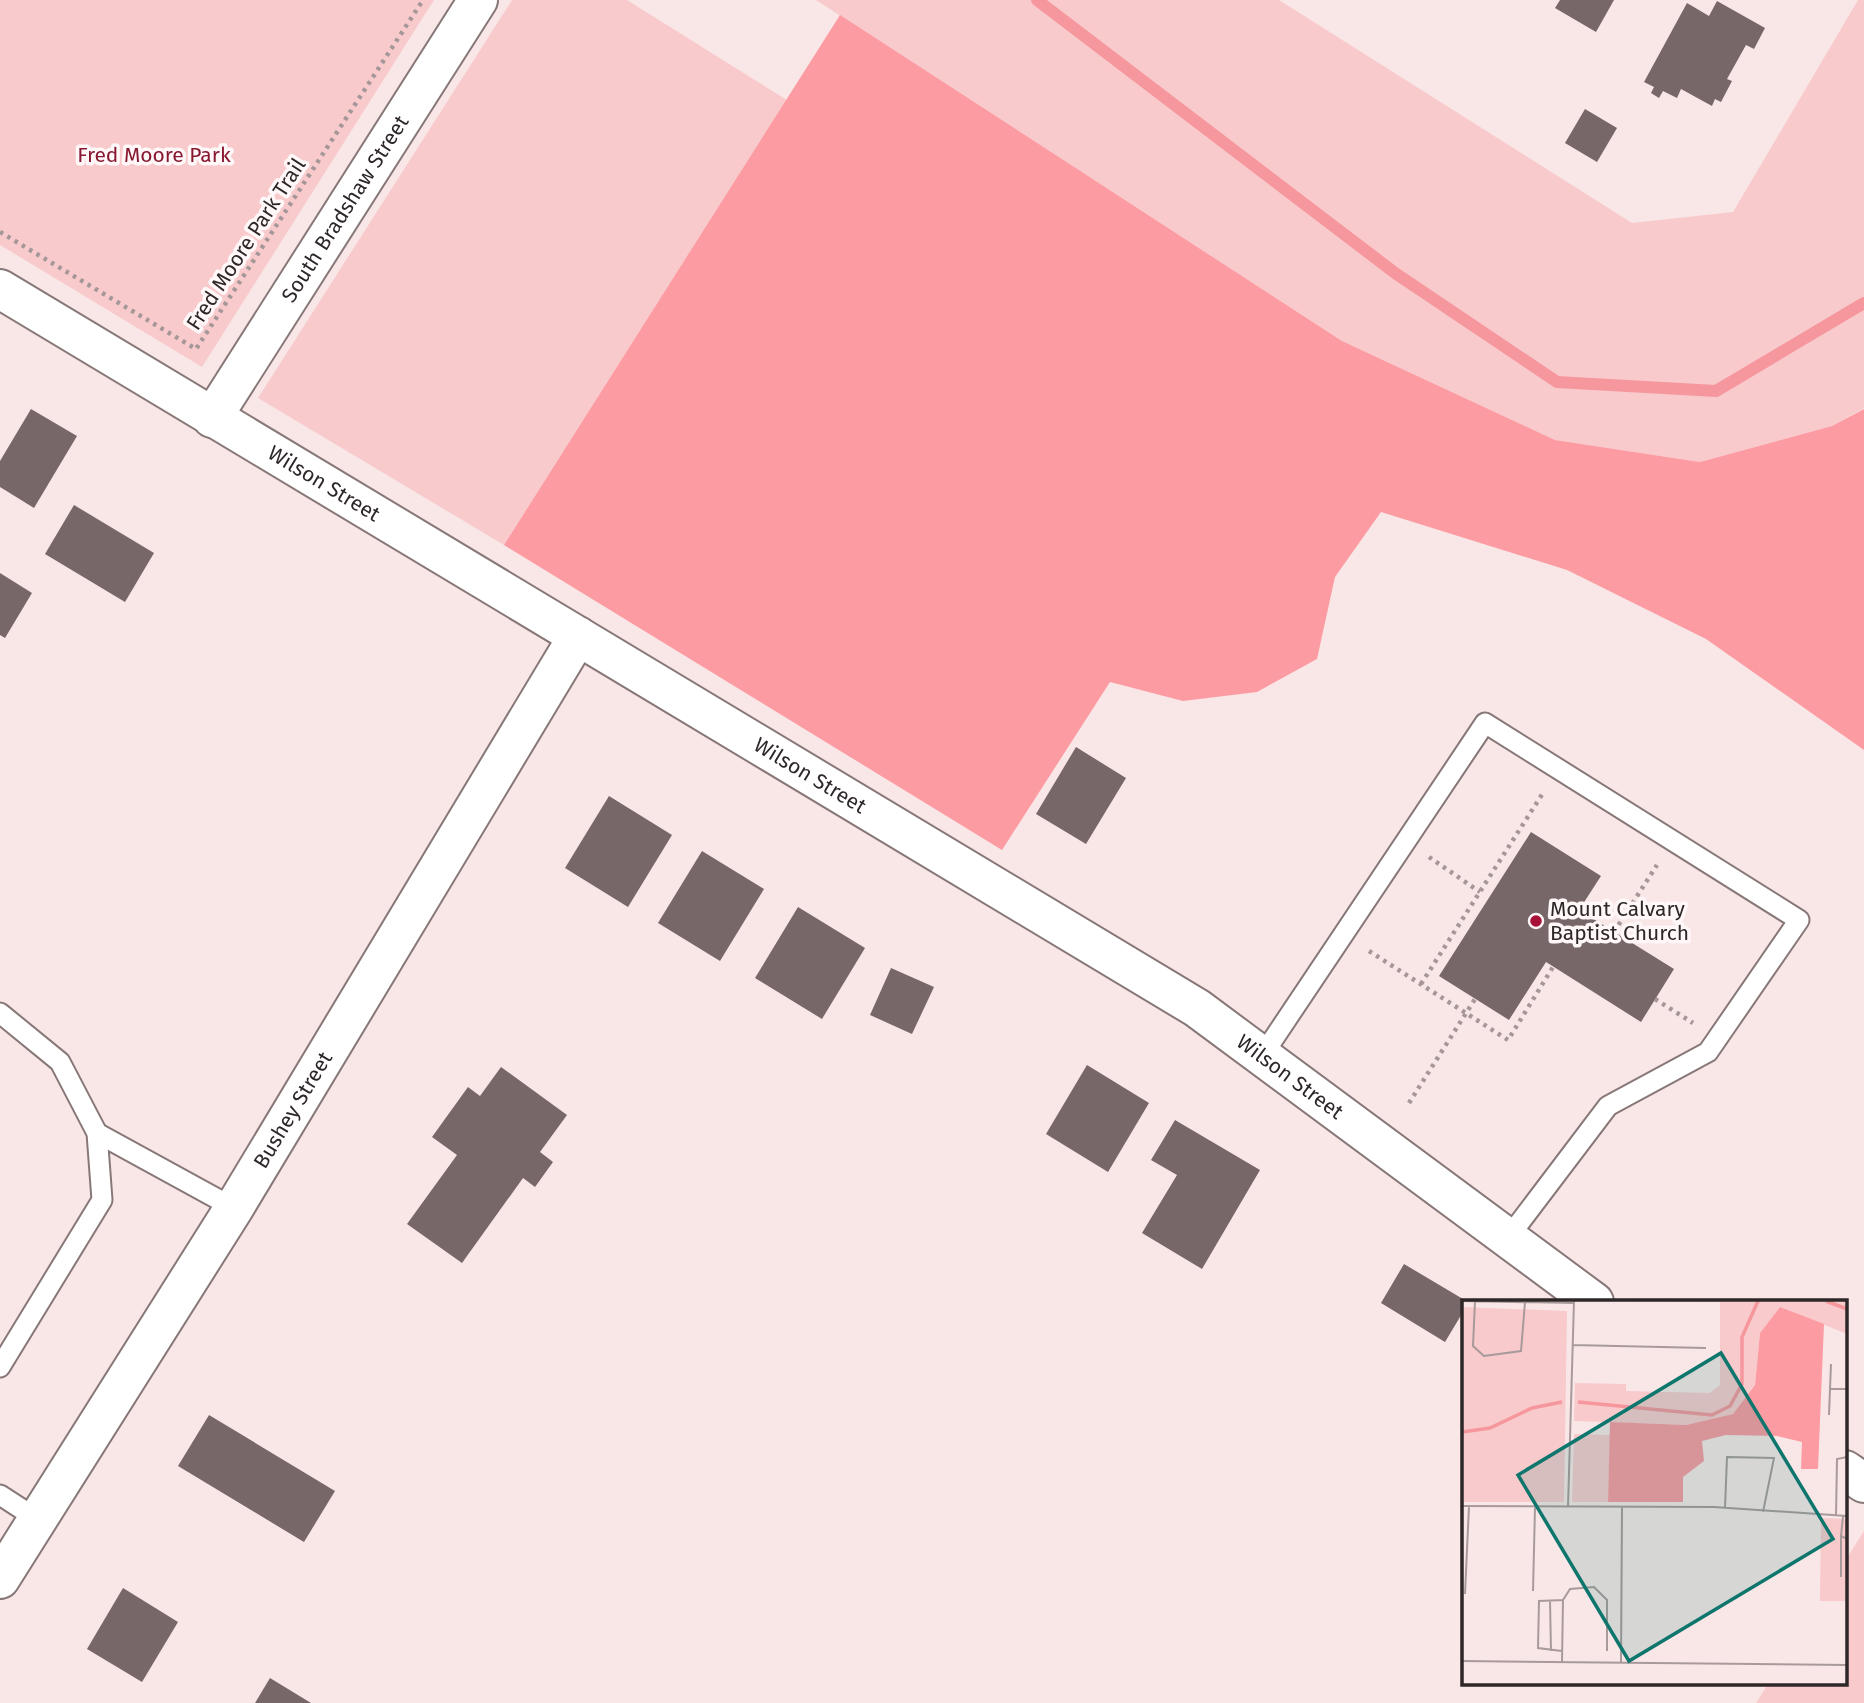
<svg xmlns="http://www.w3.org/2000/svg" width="1864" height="1703" font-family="'Fira Sans',sans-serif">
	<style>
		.green { fill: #f8cacc }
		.forest { fill: #fc9ba2 }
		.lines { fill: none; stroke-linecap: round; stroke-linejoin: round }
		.stream { stroke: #f6979e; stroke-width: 12 }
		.building { fill: #776768 }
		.lane-casing { stroke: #877777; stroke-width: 23 }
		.street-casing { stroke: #877777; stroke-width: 42 }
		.path { stroke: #a59798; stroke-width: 4.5; stroke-dasharray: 3.5 5; stroke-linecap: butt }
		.lane { stroke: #fff; stroke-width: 19 }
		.street { stroke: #fff; stroke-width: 38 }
		.poi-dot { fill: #a81038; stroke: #fff7f8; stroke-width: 2.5 }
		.labels { text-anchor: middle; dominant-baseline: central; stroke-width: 7; stroke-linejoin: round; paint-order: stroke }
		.park-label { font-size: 21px; fill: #881830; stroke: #fff7f8 }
		.street-label { font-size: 21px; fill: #2e2727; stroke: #fff7f8 }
		.poi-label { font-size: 21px; fill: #2e2727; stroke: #fff7f8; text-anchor: start }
		.inset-river { fill: none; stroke: #f6979e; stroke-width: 3.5 }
		.inset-road { fill: none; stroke: #a89a9b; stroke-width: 2 }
		.view { fill: #0f766e; fill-opacity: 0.15; stroke: #0f766e; stroke-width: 3.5 }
		.inset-edge { fill: none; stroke: #2e2727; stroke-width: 3.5 }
	</style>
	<rect width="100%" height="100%" fill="#f9e7e8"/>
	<g class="green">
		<polygon points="0,0 434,0 202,367 0,245"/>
		<polygon points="512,0 627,0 787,100 504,545 258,398"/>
		<polygon points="816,0 1279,0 1632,223 1733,212 1858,0 1864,0 1864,408 1832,426 1700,462 1555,440 1342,341"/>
		<polygon points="1864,1531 1864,1703 1756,1703 1768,1684 1845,1684 1845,1561"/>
	</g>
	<polygon class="forest" points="840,15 1342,341 1555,440 1700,462 1832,426 1864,409 1864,750 1706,639 1567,570 1381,512 1335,577 1317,659 1257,692 1183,701 1110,682 1002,850 504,545"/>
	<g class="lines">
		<polyline class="stream" points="1037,0 1395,273 1557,382 1716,391 1864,303"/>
	</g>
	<g class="building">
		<polygon points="1560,0 1614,0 1596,32 1555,8"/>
		<polygon points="1717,1 1765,28 1754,49 1746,45 1727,79 1732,81 1721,102 1715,99 1712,106 1681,89 1677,98 1663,91 1659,98 1651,93 1654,87 1644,82 1687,3 1709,16"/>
		<polygon points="1585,109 1617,128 1597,162 1565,143"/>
		<polygon points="31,409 77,436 34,508 0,487 0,461"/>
		<polygon points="74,505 154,553 125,602 45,554"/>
		<polygon points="0,573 32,593 5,638 0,635"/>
		<polygon points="1076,747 1126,778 1086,844 1036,814"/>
		<polygon points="609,796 672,835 628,907 565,868"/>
		<polygon points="1531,832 1601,876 1579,910 1674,969 1641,1022 1546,962 1509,1020 1439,976"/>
		<polygon points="702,851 764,889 720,961 658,923"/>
		<polygon points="798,907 865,948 822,1019 755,978"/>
		<polygon points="891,968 934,987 912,1034 870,1015"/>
		<polygon points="1087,1065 1149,1103 1108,1172 1046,1134"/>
		<polygon points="501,1067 567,1115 540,1152 553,1162 535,1187 523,1178 462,1263 407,1224 457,1155 432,1137 468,1087 480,1096"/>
		<polygon points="1175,1120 1260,1170 1202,1269 1142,1233 1177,1175 1151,1160"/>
		<polygon points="1404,1264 1468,1302 1463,1302 1463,1312 1445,1342 1381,1303"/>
		<polygon points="209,1415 335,1491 304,1542 178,1466"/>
		<polygon points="123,1588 178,1622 142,1682 87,1649"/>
		<polygon points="270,1678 311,1703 255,1703"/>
	</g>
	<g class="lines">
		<g class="lane-casing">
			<g id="lane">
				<polyline points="0,1013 60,1062 97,1133 102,1200 0,1367"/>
				<polyline points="1262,1056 1485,723 1799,920 1708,1052 1608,1106 1508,1238"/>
				<polyline points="97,1133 234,1208"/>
				<polyline points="0,1495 37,1519"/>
			</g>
		</g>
		<g class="street-casing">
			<g id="street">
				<path id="s1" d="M0,289L1197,1008L1594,1302"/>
				<path id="s2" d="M212,418L478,0"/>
				<polyline points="1845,1470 1864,1483"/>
				<path id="s3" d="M0,1579L234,1208L578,636"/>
			</g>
		</g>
		<g class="path">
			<polyline points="0,232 196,349 423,0"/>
			<polyline points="1429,857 1480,892"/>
			<polyline points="1614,932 1657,865"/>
			<polyline points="1369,951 1508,1040 1553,967"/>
			<polyline points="1421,984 1543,793"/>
			<polyline points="1655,999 1693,1023"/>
			<polyline points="1409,1103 1475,999"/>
		</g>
		<use href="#lane" class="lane"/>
		<use href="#street" class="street"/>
	</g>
	<circle class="poi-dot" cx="1536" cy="921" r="7"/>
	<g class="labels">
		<g class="park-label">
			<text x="154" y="155">Fred Moore Park</text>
		</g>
		<g class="street-label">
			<text stroke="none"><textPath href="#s2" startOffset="248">South Bradshaw Street</textPath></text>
			<text transform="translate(246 244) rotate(-57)">Fred Moore Park Trail</text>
			<text stroke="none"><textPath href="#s1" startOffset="378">Wilson Street</textPath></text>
			<text stroke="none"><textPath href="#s1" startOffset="945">Wilson Street</textPath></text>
			<text stroke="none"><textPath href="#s1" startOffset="1512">Wilson Street</textPath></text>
			<text stroke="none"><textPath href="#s3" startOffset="553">Bushey Street</textPath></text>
		</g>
		<g class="poi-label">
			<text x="1550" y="909">Mount Calvary<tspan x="1550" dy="24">Baptist Church</tspan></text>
		</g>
	</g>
	<g transform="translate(1462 1300)">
		<rect width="385" height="385" fill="#f9e7e8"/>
		<path d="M162,1H385V34L318,7L298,33L293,85L271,114L224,125L112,121L113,83L164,84V91L248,93L258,85V2ZM0,7L105,11L102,202H0ZM112,134L148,135L146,202H110ZM359,218L385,219V301H358Z" fill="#f8cacc"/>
		<path d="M318,7L362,24L356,169H339L340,142L315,136L264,135L240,141L242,161L221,177V202H146L148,122L224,125L271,114L293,85L298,33Z" fill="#fc9ba2"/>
		<path class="inset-river" d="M364,1L385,9M116,102L250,115L268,106L280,84V37L296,1M0,132L28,128L70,108L100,102"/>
		<path class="inset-road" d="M0,1L112,3M13,1L11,46L22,56L59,51L63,2M110,45L244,48M368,89L369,64M367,115L368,89H385M0,206L252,207L385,216M106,207L112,1M263,208L265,157L312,158L301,212M374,216L375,159L385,157M381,216L379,236L385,239M379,277V236M71,291L73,207M3,294L7,206M88,300L89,351M100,351L76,348L77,301L101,300M0,361L385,365M100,362L101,300L108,289L132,287L145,300V351M159,362L160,207"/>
		<path class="view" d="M259,53L371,239L167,361L56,175Z"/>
		<rect width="385" height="385" class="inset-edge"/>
	</g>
</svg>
